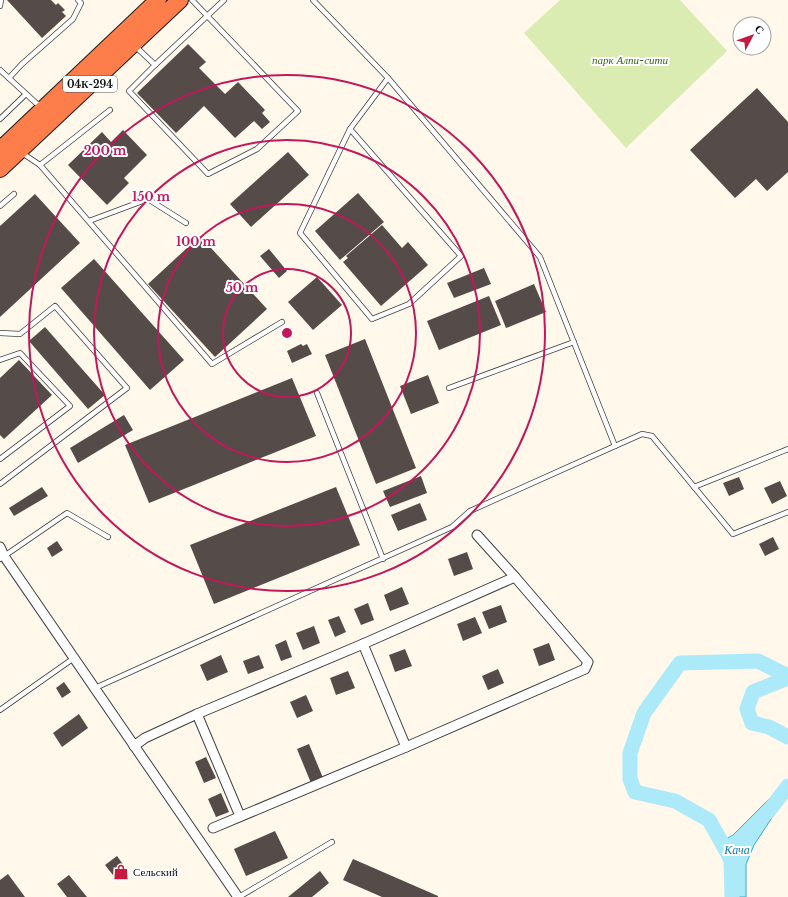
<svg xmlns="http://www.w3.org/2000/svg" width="788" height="897" font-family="'Libre Baskerville',serif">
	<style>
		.park { fill: #daecb2 }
		.water { fill: #aceafa; stroke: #2fb0d5 }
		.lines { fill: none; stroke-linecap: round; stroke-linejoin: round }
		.river { stroke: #aceafa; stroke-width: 15 }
		.building { fill: #554b48 }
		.lane-casing { stroke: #3f3f3f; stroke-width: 6 }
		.street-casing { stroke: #3f3f3f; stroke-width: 11 }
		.highway-casing { stroke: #1d1d1d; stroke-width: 18 }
		.lane { stroke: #fff; stroke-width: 4.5 }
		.street { stroke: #fff; stroke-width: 9 }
		.highway { stroke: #fd7d4b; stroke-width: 16 }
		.ring { fill: none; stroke: #c2185b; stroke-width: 2 }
		.labels { text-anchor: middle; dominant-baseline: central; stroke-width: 4; stroke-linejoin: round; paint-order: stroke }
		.shield { fill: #fff; stroke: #555; stroke-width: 1 }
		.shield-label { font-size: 10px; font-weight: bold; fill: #0c0c0c }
		.park-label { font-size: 11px; font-style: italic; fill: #376719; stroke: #fff }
		.poi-label { font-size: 11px; fill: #0c0c0c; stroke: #fff; text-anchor: start }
		.water-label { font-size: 12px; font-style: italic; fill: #0e7da5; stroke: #fff }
		.centre { fill: #c2185b; stroke: #fff; stroke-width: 2 }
		.ring-label { font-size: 12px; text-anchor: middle; font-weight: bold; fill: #c2185b; stroke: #fff; stroke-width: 4; stroke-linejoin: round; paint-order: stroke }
	</style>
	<rect width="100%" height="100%" fill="#fff8eb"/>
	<polygon class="park" points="560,0 680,0 727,51 626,148 524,33"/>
	<polygon class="water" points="776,792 785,798 754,845 746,864 746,897 726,897 727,864 718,844 733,835"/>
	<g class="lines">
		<g class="river">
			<polyline points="788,678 753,692 747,709 752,723 769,727 788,737"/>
			<polyline points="768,812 788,786"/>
			<polyline points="732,897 731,861 728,854 709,820 675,801 635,792 630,779 630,753 644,713 680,663 758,661 788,676"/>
		</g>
	</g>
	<g class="building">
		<polygon points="7,0 51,0 56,5 58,3 65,10 62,12 66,16 42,38"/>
		<polygon points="188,44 206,62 199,68 225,94 238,82 265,110 262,113 270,122 262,129 254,121 235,138 204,106 176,133 137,93"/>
		<polygon points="757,88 788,122 788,172 767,191 756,179 735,198 690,150"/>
		<polygon points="123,130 147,155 124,178 129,183 107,205 68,165 102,132 111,142"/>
		<polygon points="288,152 309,175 251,227 230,204"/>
		<polygon points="358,193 384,222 340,260 315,231"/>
		<polygon points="35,194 80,243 0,317 0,226"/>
		<polygon points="382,225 402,248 408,242 428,265 381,306 343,262 348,258 346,256"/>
		<polygon points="200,236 267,309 215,357 148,284"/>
		<polygon points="269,249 287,271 279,278 260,256"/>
		<polygon points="94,259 184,360 150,390 61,288"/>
		<polygon points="484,268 491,284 454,298 447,283"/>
		<polygon points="317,277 342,305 313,330 288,302"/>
		<polygon points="534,284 546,312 506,328 495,301"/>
		<polygon points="489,296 501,325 439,350 427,321"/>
		<polygon points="45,327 105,395 88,409 29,341"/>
		<polygon points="365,339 416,468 376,484 325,355"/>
		<polygon points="301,344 303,346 307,344 312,354 292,363 287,351"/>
		<polygon points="19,360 52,395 4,439 0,435 0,378"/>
		<polygon points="428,375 439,403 411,414 400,386"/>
		<polygon points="292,378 316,436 149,503 125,445"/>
		<polygon points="124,415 133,430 78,463 70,448"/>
		<polygon points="421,476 427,493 390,507 383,491"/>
		<polygon points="739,477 744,489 729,496 723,483"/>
		<polygon points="780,481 787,496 772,504 764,488"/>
		<polygon points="42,487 48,496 14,516 9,508"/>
		<polygon points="336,487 360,545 214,604 190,545"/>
		<polygon points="420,503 427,520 398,531 391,515"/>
		<polygon points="773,537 779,549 765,556 759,544"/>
		<polygon points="57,541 63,550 52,557 47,548"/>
		<polygon points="467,552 473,569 454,576 448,559"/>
		<polygon points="402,587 409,604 390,611 384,595"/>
		<polygon points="368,603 374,620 361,625 354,609"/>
		<polygon points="501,605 507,622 489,629 482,612"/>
		<polygon points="339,616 346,632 335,637 328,620"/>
		<polygon points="475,617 482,633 463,641 457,624"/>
		<polygon points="314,626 320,643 303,650 296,633"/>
		<polygon points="286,640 292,657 281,661 275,645"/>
		<polygon points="549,643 555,660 539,666 533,649"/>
		<polygon points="405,649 412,666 395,672 389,655"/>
		<polygon points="221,655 228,672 207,681 200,665"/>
		<polygon points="259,655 264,668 248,674 243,661"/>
		<polygon points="498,669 504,683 488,690 482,676"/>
		<polygon points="348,671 355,688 336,695 330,678"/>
		<polygon points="64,682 71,692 62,698 56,688"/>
		<polygon points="306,695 313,711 297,718 290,702"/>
		<polygon points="79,714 88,728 62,747 53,733"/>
		<polygon points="309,744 323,778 311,783 297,749"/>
		<polygon points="206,757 216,778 204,783 195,762"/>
		<polygon points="221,793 229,812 216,817 208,799"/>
		<polygon points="275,831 288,858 246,876 234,849"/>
		<polygon points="117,856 127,870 116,879 105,865"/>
		<polygon points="353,859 438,896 438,897 382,897 343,880"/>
		<polygon points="320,871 329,883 312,897 288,897"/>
		<polygon points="8,874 25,897 0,897 0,880"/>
		<polygon points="69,875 87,897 67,897 57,884"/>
	</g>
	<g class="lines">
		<g class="lane-casing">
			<g id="lane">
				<polyline points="0,6 1,0"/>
				<polyline points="135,46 155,65 224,0"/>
				<polyline points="155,65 129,91 208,174 257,149 298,111 192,0"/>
				<polyline points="0,70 36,103 43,106"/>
				<polyline points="9,78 22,64 73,19 81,3 78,0"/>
				<polyline points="0,119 26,94"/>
				<polyline points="350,129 461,256 409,304 372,319 300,233 350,129 388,78"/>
				<polyline points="22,153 40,165 110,110"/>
				<polyline points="40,165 212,364 282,322"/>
				<polyline points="0,206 14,194"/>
				<polyline points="89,221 148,199 186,223"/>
				<polyline points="0,333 20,334 55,306 127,388 0,484"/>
				<polyline points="0,360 20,353 70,406 0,459"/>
				<polyline points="449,388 574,342"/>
				<polyline points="317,393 383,559"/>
				<polyline points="615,446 642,434 652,436 733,534 788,512"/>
				<polyline points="694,487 788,449"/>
				<polyline points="0,559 67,513 108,537"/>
				<polyline points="95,688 452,527 470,511 615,446 540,257 388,78 313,0"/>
				<polyline points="0,710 74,658"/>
				<polyline points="239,897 332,842"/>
			</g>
		</g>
		<g class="street-casing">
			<g id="street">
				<polyline points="0,547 4,556 238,897"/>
				<polyline points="363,644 406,747"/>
				<polyline points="197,714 240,816"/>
				<polyline points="134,746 145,738 197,714 363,644 515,577"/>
				<polyline points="213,828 406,747 585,669 588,662 515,577 477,535"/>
			</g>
		</g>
		<g class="highway-casing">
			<g id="highway">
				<polyline points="0,150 158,0"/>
				<polyline points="0,169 180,0"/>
			</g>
		</g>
		<use href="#lane" class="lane"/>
		<use href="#street" class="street"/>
		<use href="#highway" class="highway"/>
	</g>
	<g class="ring">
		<circle cx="287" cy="333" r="64"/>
		<circle cx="287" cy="333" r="129"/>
		<circle cx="287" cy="333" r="193"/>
		<circle cx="287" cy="333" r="258"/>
	</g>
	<defs>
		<g id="shop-bare" transform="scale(1.2)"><path d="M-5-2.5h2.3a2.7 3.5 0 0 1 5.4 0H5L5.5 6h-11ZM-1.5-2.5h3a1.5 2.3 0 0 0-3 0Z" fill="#c41c41" stroke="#fff" stroke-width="2.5" paint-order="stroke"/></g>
	</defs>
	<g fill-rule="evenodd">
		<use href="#shop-bare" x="121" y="872"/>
	</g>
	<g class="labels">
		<rect class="shield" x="63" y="76" width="54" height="16" rx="3"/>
		<g class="shield-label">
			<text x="90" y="84">04К-294</text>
		</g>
		<g class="park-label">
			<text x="630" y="60">парк Алпи-сити</text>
		</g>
		<g class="poi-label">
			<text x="133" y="872">Сельский</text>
		</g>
		<g class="water-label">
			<text x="737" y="849">Кача</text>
		</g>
	</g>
	<circle cx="287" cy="333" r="6" class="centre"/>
	<g class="ring-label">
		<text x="105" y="155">200 m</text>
		<text x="151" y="201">150 m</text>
		<text x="196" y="246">100 m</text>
		<text x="242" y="292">50 m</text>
	</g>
	<g transform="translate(752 36) rotate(49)"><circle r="19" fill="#ffffff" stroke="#9e9e9e"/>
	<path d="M0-3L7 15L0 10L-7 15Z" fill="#c41c41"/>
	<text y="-6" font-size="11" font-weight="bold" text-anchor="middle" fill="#0c0c0c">С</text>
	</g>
</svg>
